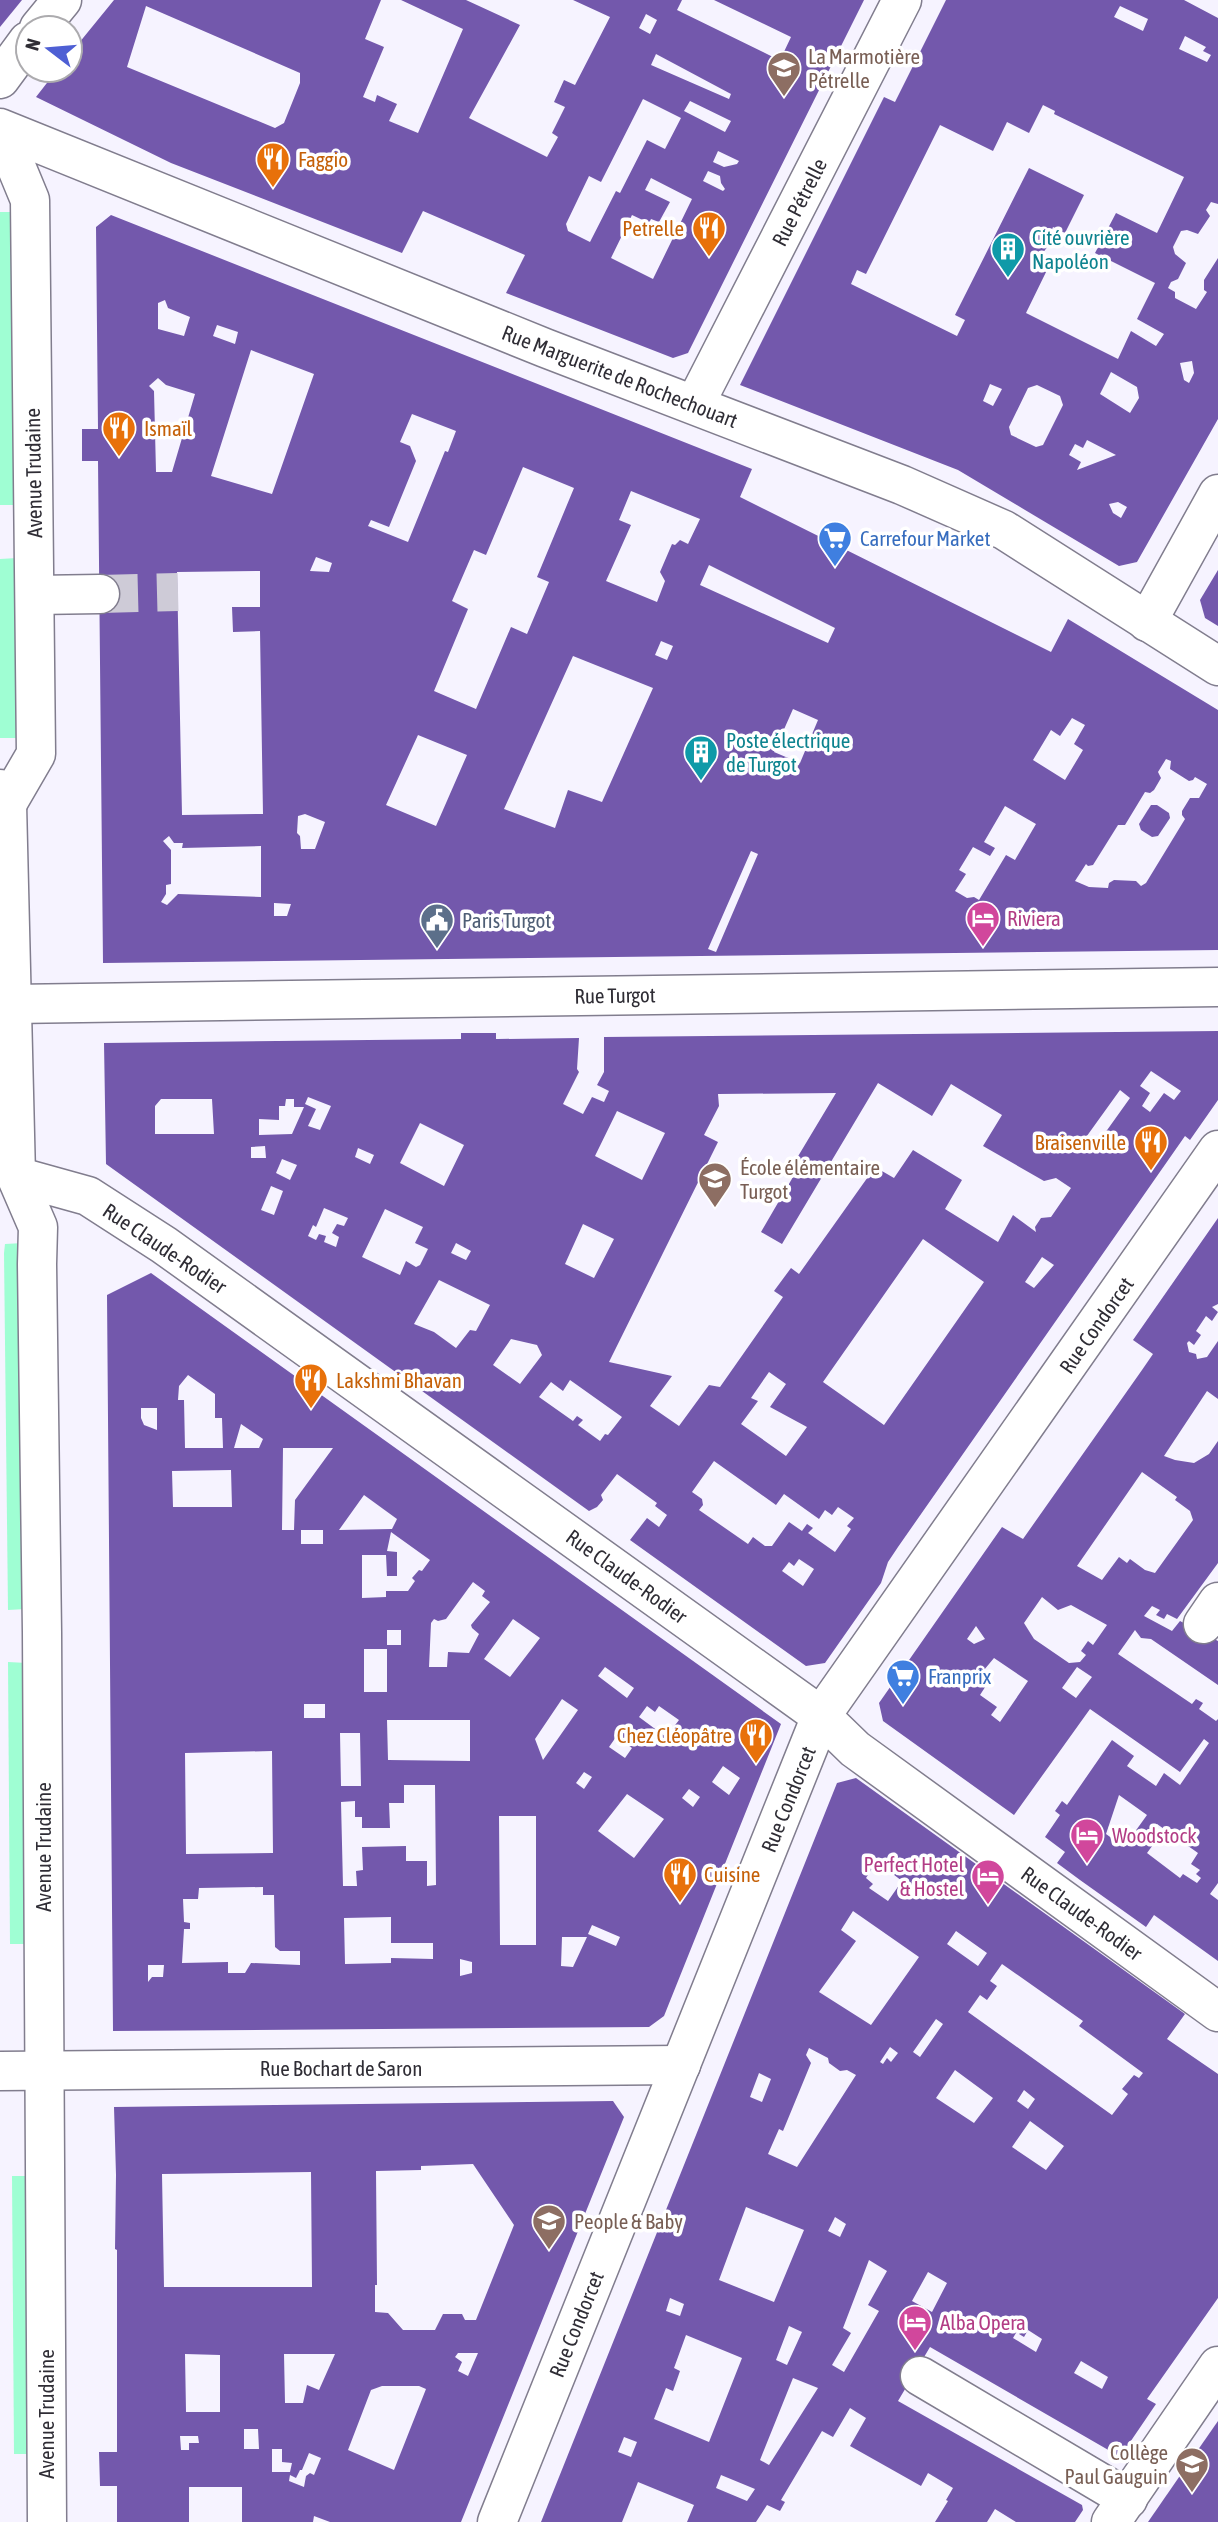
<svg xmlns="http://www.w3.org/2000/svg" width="1218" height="2522" font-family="'Asap Condensed',sans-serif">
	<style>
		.green { fill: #9ffed3 }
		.building { fill: #7358ac; fill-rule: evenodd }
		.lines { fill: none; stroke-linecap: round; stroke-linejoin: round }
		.minor-tunnel { stroke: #cecbd7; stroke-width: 38; stroke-dasharray: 38 19; stroke-linecap: butt }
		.minor-casing { stroke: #817d8e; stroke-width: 41 }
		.minor { stroke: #fff; stroke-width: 38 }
		.labels { text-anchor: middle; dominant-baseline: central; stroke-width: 7; stroke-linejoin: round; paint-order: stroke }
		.education-label { font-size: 21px; fill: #785e54; stroke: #fff; text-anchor: start }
		.food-label { font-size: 21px; fill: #c56008; stroke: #fff; text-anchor: start }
		.street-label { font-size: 21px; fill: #2f2d35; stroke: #fff }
		.culture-label { font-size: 21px; fill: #0d838f; stroke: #fff; text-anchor: start }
		.shop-label { font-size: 21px; fill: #366cbe; stroke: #fff; text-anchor: start }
		.hotel-label { font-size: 21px; fill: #b23c85; stroke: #fff; text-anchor: start }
		.service-label { font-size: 21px; fill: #4e5e75; stroke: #fff; text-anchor: start }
	</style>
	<rect width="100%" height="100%" fill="#f6f3ff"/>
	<g class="green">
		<polygon points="0,212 14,212 17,505 0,505"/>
		<polygon points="17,558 19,738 0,738 0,559"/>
		<polygon points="23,1243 26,1609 8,1610 4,1253 5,1244"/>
		<polygon points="8,1662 27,1663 29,1944 10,1944"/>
		<polygon points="12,2176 32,2176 34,2454 14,2454"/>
	</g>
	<g class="building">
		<polygon points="0,0 22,0 0,27"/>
		<path d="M114,0H381L365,39L384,47L363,97L375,102L377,95L397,104L389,121L418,133L463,29L401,0H466L520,25L469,118L547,157L558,137L552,133L565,107L554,102L564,80L575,85L610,17L573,0H682L677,10L773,57L782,56L791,37L714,0H864L688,353L673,358L506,293L525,255L423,211L402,253L171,163L36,97L57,70H70V54ZM146,6L300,73V83L284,123L275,128L127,67ZM646,14L657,20L650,34L639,28ZM656,54L731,94L729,99L651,65ZM643,99L681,118L665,149L647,140L620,193L616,191L590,242L568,231L566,224L589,176L601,182ZM690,101L731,121L725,132L684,111ZM718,151L739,161L737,164L724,167L713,162ZM708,171L720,176L721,183L725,189L723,191L703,181ZM651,178L692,199L653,279L611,258L632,215L649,223L651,219L659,222L670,202L645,190Z"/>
		<path d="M946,0H1184L1218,18V204L1211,202L1206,210L1210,216L1198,234L1187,230L1181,231L1173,247L1175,254L1186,263L1178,279L1171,282L1168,288L1175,292V298L1196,309L1207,292L1204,290V280L1218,258V419L1137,562L1119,566L958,470L740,385L884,97L895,102ZM1120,6L1148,19L1143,31L1114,17ZM1185,36L1206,47L1203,51L1211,55L1207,62L1179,49ZM1043,105L1055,111L1054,114L1184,177L1157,233L1116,213L1095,253L1155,283L1137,319L1164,334L1156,346L1131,331L1118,359L1026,313L1048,268L1036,262L1051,242L1049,237L1053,227L1065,233L1084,195L1029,168L955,315L965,320L957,336L851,284L857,270L866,274L940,125L993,151L1007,122L1029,133ZM1192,361L1194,373L1189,383L1184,380L1180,363ZM1111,372L1137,387L1139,398L1130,413L1100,394ZM990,384L1002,389L993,406L983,401ZM1037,385L1060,396L1063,405L1043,445L1036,447L1011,435L1009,427L1028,388ZM1087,440L1116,455L1077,470L1081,462L1069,455L1075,444L1083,448ZM1118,502L1127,507L1121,518L1113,513L1109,504Z"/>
		<path d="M111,215L752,469L740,497L1051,652L1068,619L1218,710V950L103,963L98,461H82V429H98L96,227ZM165,300L168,308L190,317L184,336L158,329V303ZM217,325L238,332L235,344L213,336ZM251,350L314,374L272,494L211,476ZM158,378L166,385L195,394L172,472H156L154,391L149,386ZM412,414L456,431L448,452L445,451L408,542L368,526L371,520L389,527L416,461L410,446L400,442ZM523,467L574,488L537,577L549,582L527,634L511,627L476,709L434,691L468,609L452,601L474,550L486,555ZM631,491L700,519L688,544L680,540L675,545L672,544L660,572L665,581L657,602L606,581L631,525L619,520ZM316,557L332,563L329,572L310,571ZM709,565L835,628L828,643L700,585ZM260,571V607H232L233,632L260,631L263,814L182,815L177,572ZM661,641L673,646L667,660L655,655ZM573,656L653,688L602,802L568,790L555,828L504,809ZM793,709L818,720L800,763L774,752ZM1072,718L1085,725L1074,744L1083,750L1065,780L1033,760L1051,730L1060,736ZM418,735L467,755L436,826L386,805ZM1166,759L1171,761L1170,769L1189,781L1193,780L1195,777L1207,784L1199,798H1190L1182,811V815L1185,819L1146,883L1141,886L1136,881L1114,880L1109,883L1108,888L1089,887L1075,881L1086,864L1088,866L1093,865L1118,825H1125L1145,792L1150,793L1154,790L1161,778L1158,772ZM1005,806L1036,824L1015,860L1006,855L979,900L974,897L967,898L955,891L966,874L959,870L973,847L990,856L995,848L984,842ZM305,814L325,822L315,849H301L300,836L297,833L298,816ZM169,836L174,843H183L182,848L261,846V897L178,894L167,905L161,902L166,894V885L171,884V850L163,841ZM751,851L758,854L716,952L708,949ZM274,903L291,904L287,916H274Z"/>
		<polygon points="1218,570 1218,626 1205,618 1200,600"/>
		<polygon points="1151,805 1157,805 1169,813 1170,818 1158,836 1152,837 1141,830 1139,824"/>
		<path d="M1218,1031V1100L1190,1140L1185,1136L898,1547L888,1562L881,1583L825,1663L806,1666L630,1540L647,1518L659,1527L667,1515L655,1506L657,1503L617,1474L601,1495L603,1500L597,1507L589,1511L106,1164L104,1043L461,1039V1033H496V1039H498L579,1038L577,1069L579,1072L563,1104L583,1114L592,1097L604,1102L609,1091L597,1085L604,1072V1037ZM1151,1071L1181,1091L1174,1100L1164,1093L1150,1112L1142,1106L1150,1093L1140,1086ZM878,1083L932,1116L951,1084L1002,1115L983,1146L1044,1181L1056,1178L1071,1188L1051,1217L1041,1218L1035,1227L1036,1232L1013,1215L998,1242L945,1209L962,1180L913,1150L894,1178L875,1167L799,1274L791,1268L774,1291L783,1297L720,1387L709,1385L679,1426L650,1406L672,1376L609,1362L718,1142L704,1135L719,1106L718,1094L836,1093L791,1168L793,1177L761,1232L782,1244ZM1120,1090L1130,1098L1095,1147L1084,1140ZM308,1097L331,1106L320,1130L308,1126L316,1109L305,1104ZM161,1099H212L214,1134H155V1106ZM286,1099H294V1107H304L292,1134L259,1135V1119L279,1120V1106H285ZM617,1111L665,1133L642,1180L595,1156ZM420,1123L464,1145L444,1186L400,1163ZM265,1146L266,1158H251V1147ZM358,1148L374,1155L370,1164L355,1157ZM282,1159L297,1165L290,1180L276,1173ZM271,1186L283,1191L274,1215L261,1210ZM324,1208L348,1218L344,1226L337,1224L332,1233L339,1237L336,1247L324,1242L326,1236L319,1234L316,1240L308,1236L313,1225L316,1227ZM385,1209L423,1227L415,1243L428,1249L420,1265L416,1267L406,1261L400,1275L362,1257ZM583,1224L614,1239L594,1278L565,1264ZM923,1239L984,1282L884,1425L823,1382ZM456,1243L471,1251L466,1260L451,1253ZM1042,1257L1054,1265L1034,1288L1025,1282ZM439,1280L490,1305L476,1331L470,1330L456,1348L434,1332L414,1324ZM511,1339L537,1345L542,1355L520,1384L493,1365ZM769,1372L786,1384L770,1407L807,1427L786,1456L741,1424L758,1401L751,1398ZM570,1380L622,1417L608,1435L605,1434L600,1441L578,1425L583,1420L577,1416L573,1421L539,1397L551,1382L563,1391ZM714,1461L776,1505L784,1494L819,1519L825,1510L832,1515L838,1507L854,1518L847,1526L851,1529L835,1552L808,1533L813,1528L807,1524L802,1531L789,1522L772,1546H765L753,1537L748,1544L699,1510L703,1505L702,1499L692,1492ZM799,1559L814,1569L803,1586L782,1571L789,1562L794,1566Z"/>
		<path d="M1218,1218V1304L1212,1307L1218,1312L1212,1321L1206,1316L1196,1331L1201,1335L1194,1345L1189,1341L1187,1343L1189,1352L1196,1354L1197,1359L1207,1357L1218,1341V1399L1207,1391L1164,1456L1175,1460L1194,1463L1209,1454L1218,1441V1563L1177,1619L1167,1614L1164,1619L1156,1615L1160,1610L1152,1606L1144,1616L1172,1631L1180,1621L1218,1641V1685L1151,1639L1141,1638L1135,1630L1118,1654L1192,1704L1196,1699L1203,1703L1199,1709L1216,1721L1218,1719V1883L1210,1894L1218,1900V1961L1154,1915L1146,1927L1080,1880L1057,1863L1065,1852L1045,1837L1060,1815L1055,1811L1062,1801L1067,1805L1112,1740L1134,1756L1127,1766L1156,1786L1164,1773L1180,1785L1209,1743L1204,1739L1180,1772L1090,1709L1014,1815L883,1721L879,1703L1002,1527L1023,1539L1142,1370L1153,1354L1133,1340ZM1142,1472L1177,1497L1175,1500L1190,1511L1193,1520L1155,1573L1145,1570L1130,1559L1127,1563L1119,1557L1102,1580L1077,1566ZM1042,1597L1058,1610L1071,1605L1107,1625L1093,1645L1088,1641L1081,1651L1086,1655L1080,1662L1069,1663L1034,1639L1024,1623ZM976,1626L985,1639L974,1644L967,1639ZM994,1658L1028,1681L1000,1722L991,1715L997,1707L980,1695L991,1678L984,1670ZM1077,1667L1092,1677L1076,1698L1062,1688ZM1119,1795L1147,1815L1124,1847L1106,1834ZM1157,1824L1198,1853L1191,1864L1200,1870L1196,1874L1201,1878L1197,1883L1183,1874L1180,1878L1147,1853L1161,1834L1154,1828Z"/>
		<path d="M151,1273L781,1724L664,2016L649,2027L113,2031L107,1295ZM188,1375L215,1394V1418H222L223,1448H185L184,1400H178L179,1386ZM141,1408H157V1430L144,1425L141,1418ZM241,1424L263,1439L259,1448H234ZM283,1448H333L295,1500L294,1530H282ZM231,1470L232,1507H173L172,1471ZM364,1495L397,1519L392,1529L339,1530ZM301,1530H323V1544H301ZM391,1532L430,1560L422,1571L419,1570L412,1578L415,1581L408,1591H386V1597L362,1598V1555H386L387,1576H397V1552L387,1551ZM473,1582L485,1591L482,1596L490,1602L471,1625L472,1628L479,1634L469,1653L448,1652L447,1667H429L431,1623L434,1619L438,1621L446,1619ZM513,1619L540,1638L510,1677L484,1659ZM387,1630H401V1645H387ZM364,1649H387V1692H364ZM605,1667L634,1688L627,1698L598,1676ZM562,1699L578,1710L543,1760L535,1739ZM304,1704H325V1718H304ZM647,1706L655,1712L659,1706L679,1720L666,1737L639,1717ZM387,1720H470V1761L388,1760ZM340,1733H360L361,1786H341ZM616,1737L632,1748L625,1758L609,1747ZM272,1751L273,1853L186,1854L185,1753ZM723,1766L740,1778L729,1795L712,1782ZM584,1772L592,1777L584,1789L576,1783ZM404,1785H435L436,1885L427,1886V1861H406V1846L362,1847L363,1870L356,1871L357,1886H343L341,1802L355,1801V1817H362V1828H390L389,1803H404ZM689,1789L700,1797L693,1807L682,1798ZM627,1794L664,1819L634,1858L598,1831ZM499,1816H536V1945H500ZM263,1887V1895H274L275,1947L280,1951H300V1965L251,1963L245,1973H228V1962L182,1963L184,1929H190V1923L184,1922L183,1899H198L199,1888ZM391,1917V1943H433V1959L391,1958V1963L345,1964L344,1918ZM592,1925L620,1937L616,1946L588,1934ZM562,1937H587L573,1967L561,1966ZM460,1959L472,1962V1973L460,1976ZM148,1965H164L163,1977H152L148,1982Z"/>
		<path d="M856,1778L1185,2014L1167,2039L1218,2074V2298L1147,2399L1156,2404L1122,2454L1117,2455L930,2347L898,2401L1082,2505L1083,2510L1075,2522H1016L995,2509L987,2522H935L948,2501L946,2500L953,2488L928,2473L921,2486L850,2446L866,2418L850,2408L833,2437L822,2431L781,2500L785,2502L780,2511L767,2505L756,2522H687L694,2505L638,2482L622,2522H541L837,1783ZM875,1864H880L902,1881L888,1901L869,1888L873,1884L866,1878ZM853,1911L919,1957L871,2025L819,1992L856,1941L841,1930ZM956,1931L987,1953L978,1966L947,1944ZM1002,1964L1083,2021L1079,2026L1143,2073L1139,2078L1134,2075L1122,2089L1128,2094L1112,2115L968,2012L980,1995L987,2000L997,1986L990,1981ZM936,2019L943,2024L920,2057L913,2052ZM890,2047L898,2053L891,2062L887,2058L883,2064L880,2062ZM809,2048L828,2058L829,2063L840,2071L847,2070L856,2075L797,2167L768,2154L779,2129L783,2131L811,2063L806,2055ZM955,2070L993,2098L974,2123L936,2098ZM759,2073L771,2079L762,2102L750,2097ZM1024,2090L1035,2099L1028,2109L1017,2101ZM1030,2121L1064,2146L1046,2170L1012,2147ZM746,2207L804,2230L774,2302L719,2280ZM835,2217L846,2224L840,2237L828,2231ZM869,2260L887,2271L868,2305L879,2311L844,2372L832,2365L851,2333L843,2328ZM928,2272L947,2283L932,2312L912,2301ZM670,2298L684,2304L680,2316L666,2311ZM789,2326L802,2332L787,2365L776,2360ZM1020,2326L1023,2327L1019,2334L1024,2337L1028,2330L1042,2339L1036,2352L1013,2338ZM686,2335L742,2358L709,2442L654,2419L666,2388L673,2391L680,2371L674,2368ZM1081,2361L1108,2377L1102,2389L1074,2373ZM793,2378L818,2388L769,2465L760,2460ZM624,2437L637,2442L631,2457L618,2452ZM721,2475L755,2489L747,2501L716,2488Z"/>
		<path d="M613,2101L624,2117L461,2522H330L314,2516L313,2522H242V2487H189V2522H117V2486H100L99,2452H117V2250L115,2249L116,2175L114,2107ZM473,2164L514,2225L476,2320H465L462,2314H443L435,2330H403L388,2313L375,2312V2285H377L376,2171L421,2170V2166ZM311,2172L312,2287H164L162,2174ZM458,2353H478L468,2376L458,2371L462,2362L455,2357ZM185,2354L220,2355V2412H186ZM284,2354H335L319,2390L307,2385L303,2403H285ZM382,2386H419L426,2389L394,2470L348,2450L371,2390ZM244,2429H258L259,2449H244ZM180,2436H198L199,2443H189V2450H181ZM272,2449H282V2462L292,2463L290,2472H272ZM309,2453L321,2458L314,2475L310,2473L306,2476L304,2487L289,2481L290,2475L296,2478L300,2470H302Z"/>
		<polygon points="1218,2421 1218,2522 1148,2522 1186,2467"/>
	</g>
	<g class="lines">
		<polyline class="minor-tunnel" points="100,594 178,592"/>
		<g class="minor-casing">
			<g id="minor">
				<polyline points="39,28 62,0"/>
				<polyline points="0,79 28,41"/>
				<polyline points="0,128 545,348 902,485 1004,530 1218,666"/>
				<polyline points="0,143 11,154 30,200 36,754 7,804"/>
				<polyline points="695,404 902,0"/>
				<polyline points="35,595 100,594"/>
				<polyline points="1147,622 1218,494"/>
				<polyline points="0,789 7,804 16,1176 38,1227 37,1264 42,1632 47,2522"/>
				<polyline points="12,1004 1218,987"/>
				<polyline points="16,1176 88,1196 164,1245 821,1716 855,1749 1218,2012"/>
				<polyline points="1203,1624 1218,1602"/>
				<polyline points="0,2071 681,2065"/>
				<polyline points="920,2376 1128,2499"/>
				<polyline points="497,2522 821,1716 1218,1150"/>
				<polyline points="1111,2522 1218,2366"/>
			</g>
		</g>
		<use href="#minor" class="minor"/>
	</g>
	<defs>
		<g id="school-pin" transform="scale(1.75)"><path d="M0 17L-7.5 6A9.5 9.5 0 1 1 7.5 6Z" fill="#8d6e63" stroke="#fff"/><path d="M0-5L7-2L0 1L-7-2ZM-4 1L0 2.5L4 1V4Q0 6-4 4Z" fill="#fff"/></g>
		<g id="restaurant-pin" transform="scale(1.75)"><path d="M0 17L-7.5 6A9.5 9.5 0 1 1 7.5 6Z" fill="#e8710a" stroke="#fff"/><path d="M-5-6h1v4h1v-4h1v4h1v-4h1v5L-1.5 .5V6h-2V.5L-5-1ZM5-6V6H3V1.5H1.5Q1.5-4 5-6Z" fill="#fff"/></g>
		<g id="building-pin" transform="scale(1.75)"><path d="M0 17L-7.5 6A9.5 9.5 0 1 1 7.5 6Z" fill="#0f9aa8" stroke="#fff"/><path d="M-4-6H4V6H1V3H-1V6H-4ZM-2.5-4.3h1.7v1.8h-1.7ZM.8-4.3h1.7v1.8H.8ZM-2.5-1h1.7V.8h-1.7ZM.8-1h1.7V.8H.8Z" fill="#fff"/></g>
		<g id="supermarket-pin" transform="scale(1.75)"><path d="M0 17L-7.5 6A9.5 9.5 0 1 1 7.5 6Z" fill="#3f7fe0" stroke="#fff"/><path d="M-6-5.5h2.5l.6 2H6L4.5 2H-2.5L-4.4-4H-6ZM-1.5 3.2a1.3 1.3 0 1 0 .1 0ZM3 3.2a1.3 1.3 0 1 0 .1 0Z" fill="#fff"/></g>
		<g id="hotel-pin" transform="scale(1.75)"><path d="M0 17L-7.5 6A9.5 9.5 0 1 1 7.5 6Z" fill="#d1479c" stroke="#fff"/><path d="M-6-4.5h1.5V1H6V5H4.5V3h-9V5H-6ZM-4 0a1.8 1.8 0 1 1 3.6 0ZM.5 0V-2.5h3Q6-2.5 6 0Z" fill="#fff"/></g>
		<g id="civic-pin" transform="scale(1.75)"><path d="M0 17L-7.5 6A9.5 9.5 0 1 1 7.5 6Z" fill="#5c6f8a" stroke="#fff"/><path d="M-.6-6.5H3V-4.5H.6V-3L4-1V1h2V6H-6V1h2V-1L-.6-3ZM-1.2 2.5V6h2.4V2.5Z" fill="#fff"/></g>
	</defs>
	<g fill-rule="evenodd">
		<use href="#school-pin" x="784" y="68"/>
		<use href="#restaurant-pin" x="273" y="159"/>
		<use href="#restaurant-pin" x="709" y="228"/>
		<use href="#building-pin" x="1008" y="249"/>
		<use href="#restaurant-pin" x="119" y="428"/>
		<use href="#supermarket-pin" x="835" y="538"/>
		<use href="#building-pin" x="701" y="752"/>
		<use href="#hotel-pin" x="983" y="918"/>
		<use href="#civic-pin" x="437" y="920"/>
		<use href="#restaurant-pin" x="1151" y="1142"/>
		<use href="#school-pin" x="715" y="1179"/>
		<use href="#restaurant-pin" x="311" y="1380"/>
		<use href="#supermarket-pin" x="903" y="1676"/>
		<use href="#restaurant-pin" x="756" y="1735"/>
		<use href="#hotel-pin" x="1087" y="1835"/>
		<use href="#restaurant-pin" x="680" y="1874"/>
		<use href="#hotel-pin" x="988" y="1876"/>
		<use href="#school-pin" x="549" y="2221"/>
		<use href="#hotel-pin" x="915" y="2322"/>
		<use href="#school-pin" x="1192" y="2464"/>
	</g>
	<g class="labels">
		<g class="education-label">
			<text x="808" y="56">La Marmotière<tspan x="808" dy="24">Pétrelle</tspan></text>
			<text x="740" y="1167">École élémentaire<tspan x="740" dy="24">Turgot</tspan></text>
			<text x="574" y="2221">People &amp; Baby</text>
			<text x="1168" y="2452" text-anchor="end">Collège<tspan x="1168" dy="24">Paul Gauguin</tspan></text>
		</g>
		<g class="food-label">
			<text x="298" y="159">Faggio</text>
			<text x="684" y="228" text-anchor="end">Petrelle</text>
			<text x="144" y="428">Ismaïl</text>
			<text x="1126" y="1142" text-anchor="end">Braisenville</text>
			<text x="336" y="1380">Lakshmi Bhavan</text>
			<text x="732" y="1735" text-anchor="end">Chez Cléopâtre</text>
			<text x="704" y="1874">Cuisine</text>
		</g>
		<g class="street-label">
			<text transform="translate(799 202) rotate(-63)">Rue Pétrelle</text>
			<text transform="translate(620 376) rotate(21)">Rue Marguerite de Rochechouart</text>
			<text transform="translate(33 473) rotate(-91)">Avenue Trudaine</text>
			<text transform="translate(615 995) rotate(-1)">Rue Turgot</text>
			<text transform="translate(165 1248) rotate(34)">Rue Claude-Rodier</text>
			<text transform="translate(1096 1325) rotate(-55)">Rue Condorcet</text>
			<text transform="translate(627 1576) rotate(36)">Rue Claude-Rodier</text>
			<text transform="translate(788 1799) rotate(-68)">Rue Condorcet</text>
			<text transform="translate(43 1847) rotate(-90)">Avenue Trudaine</text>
			<text transform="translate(1082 1913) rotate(36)">Rue Claude-Rodier</text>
			<text x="341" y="2068">Rue Bochart de Saron</text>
			<text transform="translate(576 2324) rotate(-68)">Rue Condorcet</text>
			<text transform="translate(46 2414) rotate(-90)">Avenue Trudaine</text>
		</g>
		<g class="culture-label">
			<text x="1032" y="237">Cité ouvrière<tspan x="1032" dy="24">Napoléon</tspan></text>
			<text x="726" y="740">Poste électrique<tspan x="726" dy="24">de Turgot</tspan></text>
		</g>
		<g class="shop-label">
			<text x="860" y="538">Carrefour Market</text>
			<text x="928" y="1676">Franprix</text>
		</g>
		<g class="hotel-label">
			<text x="1007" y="918">Riviera</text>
			<text x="1112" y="1835">Woodstock</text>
			<text x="964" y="1864" text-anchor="end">Perfect Hotel<tspan x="964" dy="24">&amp; Hostel</tspan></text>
			<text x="940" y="2322">Alba Opera</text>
		</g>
		<g class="service-label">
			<text x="462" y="920">Paris Turgot</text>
		</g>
	</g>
	<g transform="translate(49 49) rotate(286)"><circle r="33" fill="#ffffff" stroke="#acabae" stroke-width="2"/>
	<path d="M0-5L12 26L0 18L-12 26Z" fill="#4e5fd4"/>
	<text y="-10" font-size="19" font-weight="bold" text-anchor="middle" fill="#2f2d35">N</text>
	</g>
</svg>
